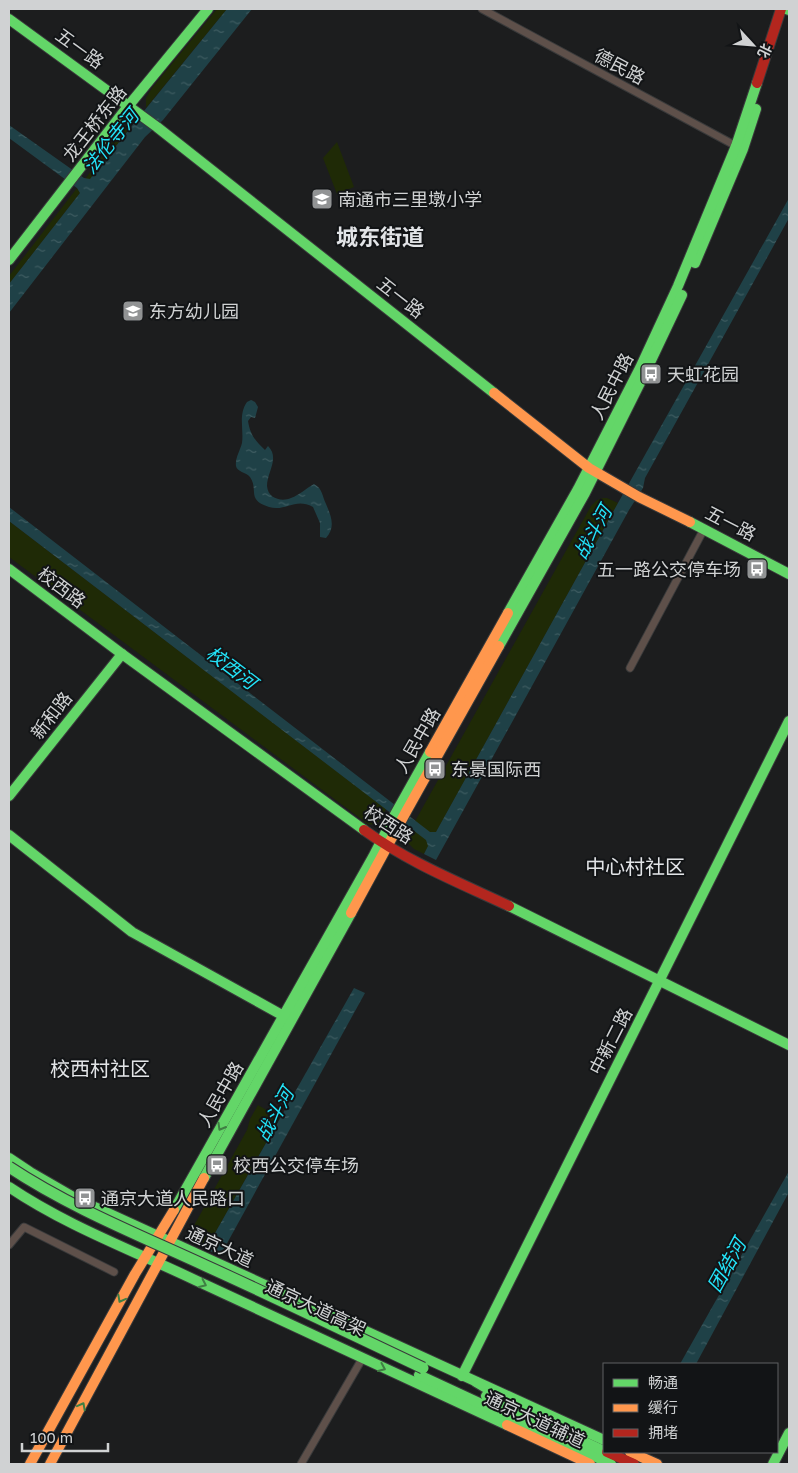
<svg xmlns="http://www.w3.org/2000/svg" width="798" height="1473" font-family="'Golos Text','Noto Sans SC',sans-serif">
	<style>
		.green { fill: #1f2a06 }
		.water { fill: url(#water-ripples) }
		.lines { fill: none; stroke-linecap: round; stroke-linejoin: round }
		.street-casing { stroke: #393a3b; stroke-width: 9 }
		.fast-casing { stroke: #393a3b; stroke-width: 12 }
		.slow-casing { stroke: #393a3b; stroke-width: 12 }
		.jam-casing { stroke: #393a3b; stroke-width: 12 }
		.street { stroke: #5e504a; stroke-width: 7 }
		.fast { stroke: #63d668; stroke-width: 10 }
		.slow { stroke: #ff974d; stroke-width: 10 }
		.jam { stroke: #b3261e; stroke-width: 10 }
		.fast-bridge-casing { stroke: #393a3b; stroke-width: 13; stroke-linecap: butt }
		.fast-bridge { stroke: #63d668; stroke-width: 11 }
		.oneway { stroke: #3f7f43 }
		.labels { text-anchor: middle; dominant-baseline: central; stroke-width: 4; stroke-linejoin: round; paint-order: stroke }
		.street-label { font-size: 18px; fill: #d0d2d3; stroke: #121416 }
		.poi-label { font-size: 18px; fill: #d0d2d3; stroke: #121416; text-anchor: start }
		.water-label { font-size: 19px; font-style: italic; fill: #23e4fa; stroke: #121416 }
		.quarter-label { font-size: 20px; fill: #e2e4e7; stroke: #121416 }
		.district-label { font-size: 22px; font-weight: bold; fill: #e2e4e7; stroke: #121416 }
	</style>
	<defs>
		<pattern id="water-ripples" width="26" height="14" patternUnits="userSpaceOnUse" patternTransform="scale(1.25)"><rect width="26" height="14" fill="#1f4147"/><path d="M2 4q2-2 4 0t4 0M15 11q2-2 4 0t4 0" fill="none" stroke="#3e5c61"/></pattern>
	</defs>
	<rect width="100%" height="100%" fill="#1c1d1e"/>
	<g class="green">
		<polygon points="217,9 227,9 146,108 146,98 152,88"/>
		<polygon points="126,127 131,127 90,180 85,179 121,130"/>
		<polygon points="337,142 354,187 337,194 323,158"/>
		<polygon points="77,188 80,193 9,284 9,276"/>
		<polygon points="603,498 607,498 618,503 424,854 414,849 408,843 409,832 591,506 597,500"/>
		<path d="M9,521L386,809C382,817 379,827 368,824L9,557Z"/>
		<polygon points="258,1105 280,1118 206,1249 191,1240 190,1235 191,1231 247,1130 250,1119"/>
	</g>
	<g class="water">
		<polygon points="227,9 252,9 163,120 145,137 9,313 9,284 80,193 77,188 9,138 9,125 84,178 90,179 131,127"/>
		<polygon points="789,198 789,218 645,478 643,488 629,510 436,860 424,854 428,846 426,840 9,521 9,507 430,832 436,832 618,503"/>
		<path d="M251,400L255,402L258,407L255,418L251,417L248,421C250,434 255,441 265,450L268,446C280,458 267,472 267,486C268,499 282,502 291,498C300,495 306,488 314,484C323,489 322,496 326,504C331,516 336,527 326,538L320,537V523L313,507C295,497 286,512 269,507C246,500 259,490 250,477C246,472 237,472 236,466C235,458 240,451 242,443C244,429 238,415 247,402Z"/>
		<polygon points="354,988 365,993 220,1256 206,1249"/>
		<polygon points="789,1171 789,1192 696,1364 680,1364"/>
	</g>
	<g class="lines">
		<g class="street-casing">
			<g id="street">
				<polyline points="482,9 738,147"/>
				<polyline points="630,668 704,529"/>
				<polyline points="9,1245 24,1227 114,1272"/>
				<polyline points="301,1464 362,1359"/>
			</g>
		</g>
		<g class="fast-casing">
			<g id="fast">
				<polyline points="786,9 789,10"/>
				<polyline points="9,19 157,127 494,393"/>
				<polyline points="9,260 125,110 208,9"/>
				<polyline points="695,263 743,149 756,109"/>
				<polyline points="690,522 789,574"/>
				<polyline points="9,569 122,654 364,830"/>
				<polyline points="508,613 578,489 640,368 678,286 736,146 757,83"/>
				<polyline points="499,646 585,493 646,371 682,295"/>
				<polyline points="9,796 122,654"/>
				<polyline points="9,835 132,932 291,1020"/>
				<polyline points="509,906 789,1045"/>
				<polyline points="9,1158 30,1172 75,1198 604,1440"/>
				<polyline points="204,1178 351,913"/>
				<path d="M9,1187C67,1226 132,1250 195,1280C299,1329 403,1377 507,1425"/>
				<polyline points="174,1210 373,857 393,818 430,752"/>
				<polyline points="419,1375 611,1464"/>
				<polyline points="462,1376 789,721"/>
				<polyline points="476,1382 498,1395"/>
				<polyline points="486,1396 604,1451"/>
				<polyline points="773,1464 789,1433"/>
			</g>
		</g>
		<g class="slow-casing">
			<g id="slow">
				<polyline points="494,393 589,468 639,497 690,522"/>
				<polyline points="430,752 508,613"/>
				<polyline points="351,913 407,810 499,646"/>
				<polyline points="507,1425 590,1464"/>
				<polyline points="630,1452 657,1464"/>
				<polyline points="30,1464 135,1274 174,1210"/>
				<polyline points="50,1464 204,1178"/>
			</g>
		</g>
		<g class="jam-casing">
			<g id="jam">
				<polyline points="757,83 781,9"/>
				<path d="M364,830C408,862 460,883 509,906"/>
				<polyline points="607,1452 634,1464"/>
			</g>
		</g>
		<use href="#street" class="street"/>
		<use href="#fast" class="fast"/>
		<use href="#slow" class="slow"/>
		<use href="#jam" class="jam"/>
		<g class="fast-bridge-casing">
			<path id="fast-bridge" d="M9,1167C71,1208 139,1235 206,1266C279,1299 351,1334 423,1368"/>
		</g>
		<use href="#fast-bridge" class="fast-bridge"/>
	</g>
	<defs><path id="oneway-chevron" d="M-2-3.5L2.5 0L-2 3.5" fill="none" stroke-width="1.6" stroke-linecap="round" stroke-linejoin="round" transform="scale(1.25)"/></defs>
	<g class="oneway">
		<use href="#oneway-chevron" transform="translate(221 1127) rotate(120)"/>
		<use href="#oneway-chevron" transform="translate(203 1284) rotate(25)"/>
		<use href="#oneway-chevron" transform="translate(121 1299) rotate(118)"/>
		<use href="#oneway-chevron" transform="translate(382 1368) rotate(24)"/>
		<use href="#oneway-chevron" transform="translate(82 1406) rotate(-62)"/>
	</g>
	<defs>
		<g id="school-square" transform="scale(1.125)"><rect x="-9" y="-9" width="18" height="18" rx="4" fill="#919394" stroke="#121416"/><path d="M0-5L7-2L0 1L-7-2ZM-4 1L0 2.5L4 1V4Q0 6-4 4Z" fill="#fff"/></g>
		<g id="bus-square" transform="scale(1.125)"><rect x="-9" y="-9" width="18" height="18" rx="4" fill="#919394" stroke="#121416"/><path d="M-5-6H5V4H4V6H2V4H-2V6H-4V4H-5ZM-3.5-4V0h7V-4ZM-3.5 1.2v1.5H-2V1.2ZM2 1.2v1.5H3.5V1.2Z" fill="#fff"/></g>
	</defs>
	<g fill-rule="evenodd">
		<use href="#school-square" x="322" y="199"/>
		<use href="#school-square" x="133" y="311"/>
		<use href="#bus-square" x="651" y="374"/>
		<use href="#bus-square" x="757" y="569"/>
		<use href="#bus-square" x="435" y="769"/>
		<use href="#bus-square" x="217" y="1165"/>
		<use href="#bus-square" x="85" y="1198"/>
	</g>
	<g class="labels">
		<g class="street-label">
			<text transform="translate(80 48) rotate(36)">五一路</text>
			<text transform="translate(620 66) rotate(28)">德民路</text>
			<text transform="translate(94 123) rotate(-52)">龙王桥东路</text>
			<text transform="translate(401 297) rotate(38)">五一路</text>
			<text transform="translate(611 386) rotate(-63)">人民中路</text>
			<text transform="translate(731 523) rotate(27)">五一路</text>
			<text transform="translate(62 587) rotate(37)">校西路</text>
			<text transform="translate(51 715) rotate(-52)">新和路</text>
			<text transform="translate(417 740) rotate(-60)">人民中路</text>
			<text transform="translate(389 824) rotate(33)">校西路</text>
			<text transform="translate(610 1041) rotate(-63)">中新二路</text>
			<text transform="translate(220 1094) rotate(-60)">人民中路</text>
			<text transform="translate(220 1246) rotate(25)">通京大道</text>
			<text transform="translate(316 1307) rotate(25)">通京大道高架</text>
			<text transform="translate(535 1419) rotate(25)">通京大道辅道</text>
		</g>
		<g class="poi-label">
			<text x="338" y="199">南通市三里墩小学</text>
			<text x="149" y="311">东方幼儿园</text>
			<text x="667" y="374">天虹花园</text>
			<text x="741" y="569" text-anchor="end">五一路公交停车场</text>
			<text x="451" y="769">东景国际西</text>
			<text x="233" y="1165">校西公交停车场</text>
			<text x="101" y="1198">通京大道人民路口</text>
		</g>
		<g class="water-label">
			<text transform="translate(110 141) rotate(-51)">法伦寺河</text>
			<text transform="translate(592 532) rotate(-61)">战斗河</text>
			<text transform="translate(232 667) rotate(37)">校西河</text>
			<text transform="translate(274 1114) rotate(-61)">战斗河</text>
			<text transform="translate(726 1265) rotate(-61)">团结河</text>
		</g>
		<g class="quarter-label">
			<text x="635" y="866">中心村社区</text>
			<text x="100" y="1068">校西村社区</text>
		</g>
		<g class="district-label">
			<text x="380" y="236">城东街道</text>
		</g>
	</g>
	<rect width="798" height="1473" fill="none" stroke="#d0d2d3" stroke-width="20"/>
	<rect x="603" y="1363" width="175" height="90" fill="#121416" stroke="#5e6062"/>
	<rect x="613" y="1379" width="25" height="8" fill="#63d668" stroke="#5e6062"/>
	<text x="648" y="1388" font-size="15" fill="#d0d2d3">畅通</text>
	<rect x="613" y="1404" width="25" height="8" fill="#ff974d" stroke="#5e6062"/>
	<text x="648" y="1413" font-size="15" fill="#d0d2d3">缓行</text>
	<rect x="613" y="1429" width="25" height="8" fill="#b3261e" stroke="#5e6062"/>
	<text x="648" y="1438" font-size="15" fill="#d0d2d3">拥堵</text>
	<g transform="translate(753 45) rotate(116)" stroke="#121416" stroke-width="4" paint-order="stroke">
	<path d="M0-4L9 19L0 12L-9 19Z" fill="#d0d2d3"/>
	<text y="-8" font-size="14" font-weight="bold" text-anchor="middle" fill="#d0d2d3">北</text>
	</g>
	<path d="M22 1443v8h86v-8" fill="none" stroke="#d0d2d3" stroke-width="2.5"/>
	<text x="30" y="1443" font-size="15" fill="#d0d2d3" stroke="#121416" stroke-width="4" paint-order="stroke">100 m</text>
</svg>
